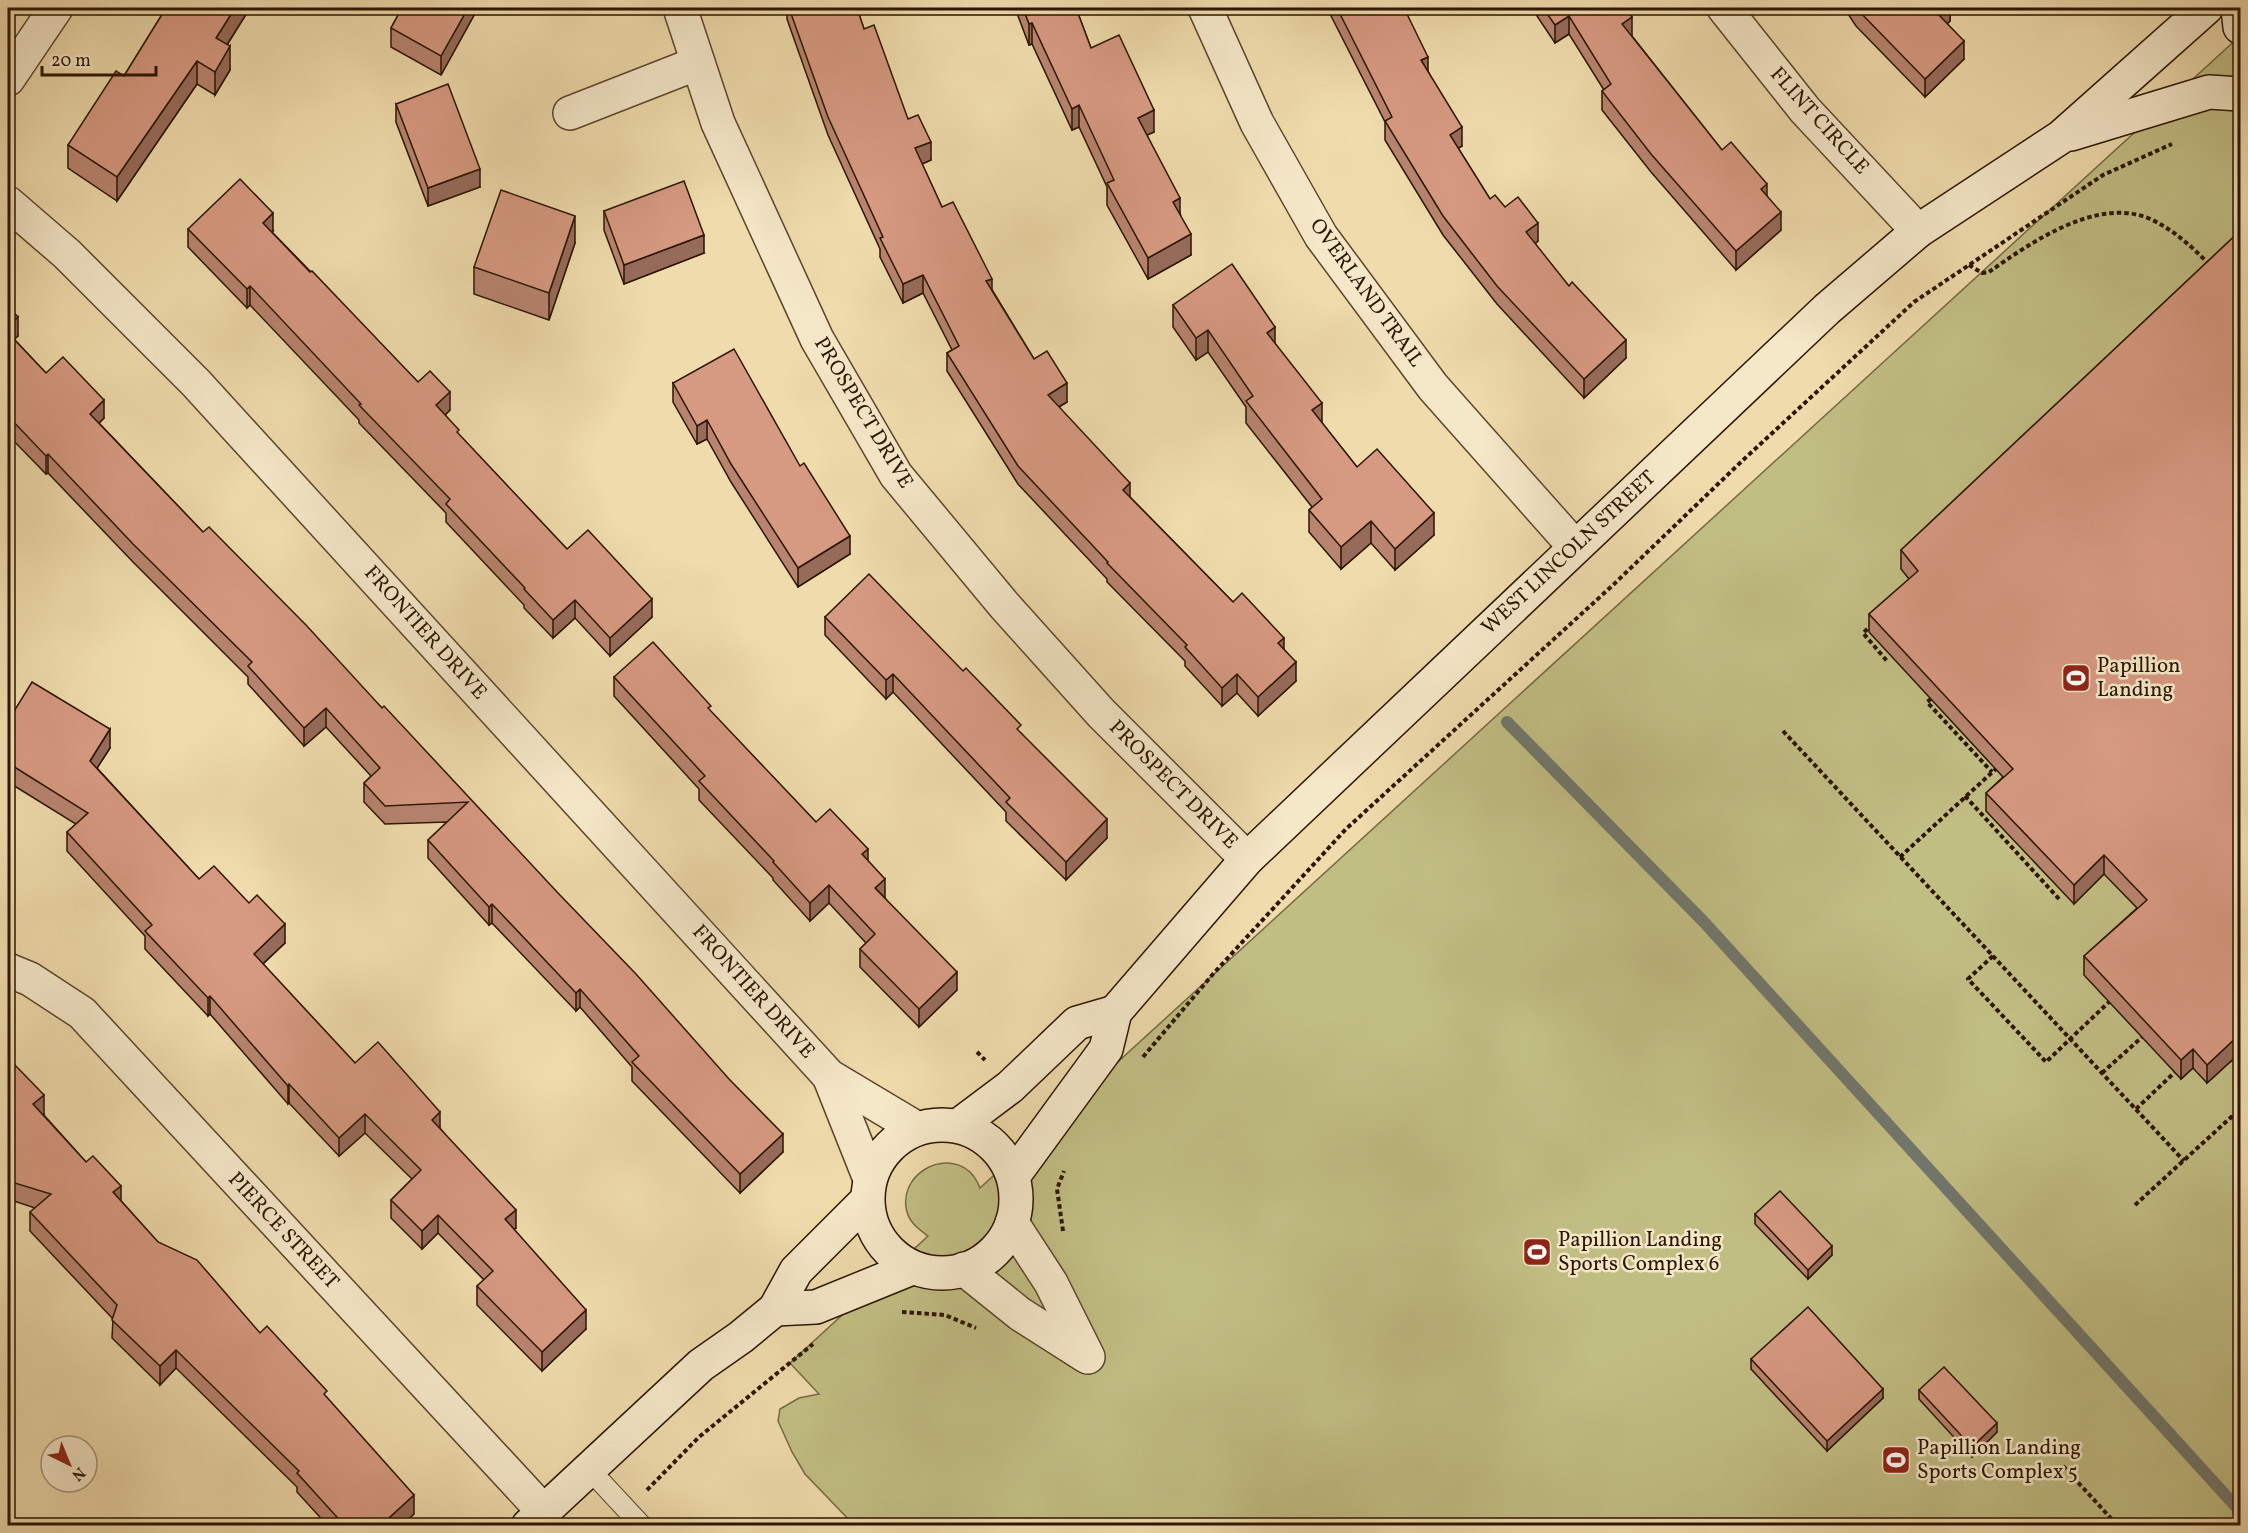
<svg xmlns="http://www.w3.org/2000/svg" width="2248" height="1533" font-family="Vollkorn,serif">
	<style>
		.green { fill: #c1be84; stroke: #766a42; stroke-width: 1.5 }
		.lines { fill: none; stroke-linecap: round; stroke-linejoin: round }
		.stream { stroke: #71776d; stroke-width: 12 }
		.lane-casing { stroke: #5c462b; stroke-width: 22 }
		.street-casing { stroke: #5c462b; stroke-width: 36 }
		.secondary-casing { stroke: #2b1500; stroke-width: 36 }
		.path { stroke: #2b1500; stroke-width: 4; stroke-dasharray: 4.5 3; stroke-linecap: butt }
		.lane { stroke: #f5e8c9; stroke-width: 20 }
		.street { stroke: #f5e8c9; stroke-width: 33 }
		.secondary { stroke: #f5e8c9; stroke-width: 33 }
		.wall { fill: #b8846f; stroke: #2b1500; stroke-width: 1.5 }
		.shaded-wall { fill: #966b5a; stroke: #2b1500; stroke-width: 1.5 }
		.building { fill: #d69981; stroke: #2b1500; stroke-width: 1.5 }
		.labels { text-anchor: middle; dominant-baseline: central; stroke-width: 5; stroke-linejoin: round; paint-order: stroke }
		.street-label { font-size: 21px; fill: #2b1500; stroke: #f5e8c9 }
		.poi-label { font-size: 21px; fill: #2b1500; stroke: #f5e8c9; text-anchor: start }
	</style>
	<rect width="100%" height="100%" fill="#efdbac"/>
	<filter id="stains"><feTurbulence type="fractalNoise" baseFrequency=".00333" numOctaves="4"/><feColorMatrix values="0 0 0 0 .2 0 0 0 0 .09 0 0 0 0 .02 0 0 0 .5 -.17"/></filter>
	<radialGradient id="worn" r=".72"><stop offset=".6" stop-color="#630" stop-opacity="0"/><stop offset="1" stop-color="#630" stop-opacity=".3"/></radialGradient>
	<path class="green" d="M2240,36V1525H854L805,1474L792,1452L778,1421L780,1409L799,1398L819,1394L790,1363L928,1236C919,1229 910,1223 907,1212C897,1176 943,1148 970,1172C974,1176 978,1183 980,1188Z"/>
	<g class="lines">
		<polyline class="stream" points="1507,722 1703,921 2240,1511"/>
		<g class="lane-casing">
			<polyline id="lane" points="589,1469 642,1526"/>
		</g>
		<g class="street-casing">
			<g id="street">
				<polyline points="680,8 718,123 817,339 896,475 1004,605 1101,713 1247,859"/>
				<polyline points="1205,8 1257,123 1321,236 1433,387 1575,547"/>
				<polyline points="1724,8 1805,110 1918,231"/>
				<polyline points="8,79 56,8"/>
				<polyline points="570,113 698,63"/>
				<polyline points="8,203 67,254 196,383 829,1076 916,1128"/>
				<polyline points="8,970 30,979 82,1013 544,1512"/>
				<polyline points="829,1076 870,1179"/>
				<polyline points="1012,1223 1051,1283 1088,1357"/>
				<polyline points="964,1269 1020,1314 1086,1356"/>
			</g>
		</g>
		<g class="secondary-casing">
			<g id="secondary">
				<polyline points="2238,8 2240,27"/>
				<polyline points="2071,134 2209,92 2240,94"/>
				<circle cx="942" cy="1199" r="74"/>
				<polyline points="958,1126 1010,1087 1077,1023 1115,1012"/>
				<polyline points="1014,1175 1106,1049 1115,1012 1247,859 1827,309 1918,231 2061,137 2206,8"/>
				<polyline points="775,1309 816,1307 912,1268"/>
				<polyline points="528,1526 701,1365 741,1337 775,1309 796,1271 867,1200"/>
			</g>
		</g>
		<g class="path">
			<path d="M1969,265L1982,273L1989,272C2029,244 2095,197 2148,218C2173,229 2191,246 2210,265"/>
			<polyline points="1873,624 1863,633 1887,661"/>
			<polyline points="1931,699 1927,702 1992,772"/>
			<polyline points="1783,731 2184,1161"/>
			<polyline points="1965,796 2059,899"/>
			<polyline points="1900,857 1999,766"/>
			<polyline points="1993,956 1968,979 2046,1062 2109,1002"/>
			<polyline points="977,1052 985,1060"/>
			<polyline points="1143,1057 1213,974 1346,829 1612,586 1742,461 1914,302 2103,175 2172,144"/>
			<polyline points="2102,1073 2142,1037"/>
			<polyline points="2136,1109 2175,1072"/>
			<polyline points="2135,1205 2240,1109"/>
			<polyline points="1063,1231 1057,1189 1064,1171"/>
			<polyline points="902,1312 945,1315 976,1328"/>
			<polyline points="2063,1466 2118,1526"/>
			<polyline points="647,1490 699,1437 813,1344"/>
		</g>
		<use href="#lane" class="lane"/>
		<use href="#street" class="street"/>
		<use href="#secondary" class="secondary"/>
	</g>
	<g class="wall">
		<polygon points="166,8 250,8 227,45 230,70 215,95 197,84 117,201 68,168 68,145 124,76"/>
		<polygon points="402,8 478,8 441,75 391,47 391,28"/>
		<polygon points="787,8 857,8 864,29 908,119 931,160 922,164 942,207 1034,359 1067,402 1059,407 1130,497 1233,602 1284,649 1296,681 1258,716 1237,693 1222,706 1185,666 1185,661 1107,582 1107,579 1018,484 947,371 947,353 952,350 923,293 903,303 880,257 880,249 828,135 787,19"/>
		<polygon points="1015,8 1076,8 1091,48 1154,132 1147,135 1180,213 1191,255 1148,279 1107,205 1107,187 1079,127 1072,130 1032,44 1029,45"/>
		<polygon points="1327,8 1404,8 1428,71 1462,146 1458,148 1490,199 1505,207 1538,241 1535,244 1626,358 1584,398 1497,304 1443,235 1385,140 1385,122"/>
		<polygon points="1535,8 1626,8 1632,36 1722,150 1767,196 1781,230 1736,270 1651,172 1602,110 1602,91 1604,90 1569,34 1555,43 1535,13"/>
		<polygon points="1844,8 1950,8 1950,21 1947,24 1964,59 1925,97 1856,26"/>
		<polygon points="396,104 480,187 428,206 396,122"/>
		<polygon points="604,211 704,253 624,284 604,230"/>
		<polygon points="188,229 273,231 272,232 418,382 450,410 445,415 459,435 567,549 652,617 610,656 575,618 553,638 524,608 524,605 446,522 446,513 359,423 359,420 250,305 247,308 188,247"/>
		<polygon points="2241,230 2241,1052 2207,1083 2193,1068 2181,1079 2084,975 2084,956 2137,908 2104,874 2074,904 1986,811 1986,793 2003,777 1869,632 1869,614 1909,579 1901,569 1901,550"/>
		<polygon points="575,243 549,320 474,294 474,267"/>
		<polygon points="1173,305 1275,344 1322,423 1357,467 1434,535 1395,570 1371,543 1341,569 1309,532 1309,510 1312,507 1246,423 1246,407 1208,352 1196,360 1173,327"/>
		<polygon points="8,306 18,336 14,339 46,373 104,418 99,423 203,532 382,708 783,1152 740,1193 632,1081 632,1067 580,1007 576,1011 492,923 489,925 428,858 428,840 447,822 385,824 364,802 364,783 371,776 326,727 304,746 248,684 248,677 133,562 48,473 46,474 8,435"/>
		<polygon points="673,383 850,554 798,587 731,482 707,439 697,444 673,402"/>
		<polygon points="825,617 1021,733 1107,838 1066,880 1006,821 1006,812 893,692 886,699 825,635"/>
		<polygon points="614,677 711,712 816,822 868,861 885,898 957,990 919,1027 860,967 860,949 866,943 829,903 810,921 773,880 773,878 699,800 699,789 614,696"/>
		<polygon points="8,721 110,748 97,768 199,879 285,943 263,964 355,1063 440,1128 516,1228 514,1229 586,1329 542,1371 477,1305 477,1286 484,1280 438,1233 422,1249 391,1218 391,1200 412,1179 365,1133 339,1156 289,1103 288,1104 210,1014 208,1016 145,949 145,936 67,851 67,832 76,824 8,782"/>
		<polygon points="8,1069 44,1114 43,1114 158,1242 260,1333 327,1398 414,1514 401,1526 328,1526 297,1492 297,1487 176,1368 160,1385 112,1338 113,1319 30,1231 30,1212 35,1208 8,1199"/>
		<polygon points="1755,1214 1832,1255 1808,1279 1755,1224"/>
		<polygon points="1751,1359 1883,1398 1827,1451 1751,1369"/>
		<polygon points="1919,1390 1997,1432 1972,1457 1919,1399"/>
	</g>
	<g class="shaded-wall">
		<polygon points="235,8 250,8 216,62 216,38"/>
		<polygon points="468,8 478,8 441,75 441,56"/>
		<polygon points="1945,8 1950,8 1950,21 1938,33 1938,14"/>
		<polygon points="1569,16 1569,34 1555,43 1555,25"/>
		<polygon points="1632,17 1632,35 1622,42 1622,24"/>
		<polygon points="1032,23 1032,44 1029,45 1029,24"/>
		<polygon points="1964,41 1964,59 1925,97 1925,79"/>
		<polygon points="230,46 230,70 215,95 215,72"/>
		<polygon points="1428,57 1428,75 1421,60"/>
		<polygon points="197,61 197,84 117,201 117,177"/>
		<polygon points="1079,105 1079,127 1072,130 1072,109"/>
		<polygon points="1154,110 1154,132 1138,139 1138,118"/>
		<polygon points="1462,127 1462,146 1450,153 1450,135"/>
		<polygon points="931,142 931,160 915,167 915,148"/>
		<polygon points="480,169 480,187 428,206 428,188"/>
		<polygon points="1767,184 1767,202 1761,189"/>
		<polygon points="1180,198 1180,219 1173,202"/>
		<polygon points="1781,212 1781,230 1736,270 1736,251"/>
		<polygon points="273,213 273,231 263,241 263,223"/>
		<polygon points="575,216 575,243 549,320 549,293"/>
		<polygon points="1538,223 1538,241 1526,251 1526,232"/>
		<polygon points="1191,234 1191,255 1148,279 1148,258"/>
		<polygon points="704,235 704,253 624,284 624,265"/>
		<polygon points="923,275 923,293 903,303 903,284"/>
		<polygon points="992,279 992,297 986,281"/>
		<polygon points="250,286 250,305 247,308 247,289"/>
		<polygon points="18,317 18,336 8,345 8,326"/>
		<polygon points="1275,327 1275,349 1267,333"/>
		<polygon points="1208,330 1208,352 1196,360 1196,338"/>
		<polygon points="1626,340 1626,358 1584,398 1584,379"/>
		<polygon points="1067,383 1067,402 1048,413 1048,395"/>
		<polygon points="450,392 450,410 436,424 436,405"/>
		<polygon points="104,400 104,418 90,432 90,414"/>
		<polygon points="1322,403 1322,425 1312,410"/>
		<polygon points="707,420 707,439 697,444 697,426"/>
		<polygon points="48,454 48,473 46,474 46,456"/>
		<polygon points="1130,483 1130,502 1123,490"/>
		<polygon points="1434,513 1434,535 1395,570 1395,549"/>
		<polygon points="1371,521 1371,543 1341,569 1341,547"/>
		<polygon points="850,536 850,554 798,587 798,568"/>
		<polygon points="652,599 652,617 610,656 610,638"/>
		<polygon points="575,600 575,618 553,638 553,620"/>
		<polygon points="1284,638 1284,656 1278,643"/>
		<polygon points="1296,662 1296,681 1258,716 1258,697"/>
		<polygon points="893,674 893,692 886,699 886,680"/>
		<polygon points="1237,674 1237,693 1222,706 1222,688"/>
		<polygon points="326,708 326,727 304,746 304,728"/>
		<polygon points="110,729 110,748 90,779 90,761"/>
		<polygon points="1107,819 1107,838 1066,880 1066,862"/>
		<polygon points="868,849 868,867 862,854"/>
		<polygon points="2104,855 2104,874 2074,904 2074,885"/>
		<polygon points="885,879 885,898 875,888"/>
		<polygon points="829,885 829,903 810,921 810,903"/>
		<polygon points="492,904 492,923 489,925 489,907"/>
		<polygon points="285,924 285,943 254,972 254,954"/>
		<polygon points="957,972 957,990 919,1027 919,1009"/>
		<polygon points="580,989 580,1007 576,1011 576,993"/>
		<polygon points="210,996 210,1014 208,1016 208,998"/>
		<polygon points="2241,1033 2241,1052 2207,1083 2207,1065"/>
		<polygon points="2193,1049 2193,1068 2181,1079 2181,1060"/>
		<polygon points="289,1084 289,1103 288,1104 288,1086"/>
		<polygon points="44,1095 44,1114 33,1122 33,1104"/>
		<polygon points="440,1112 440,1131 432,1120"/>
		<polygon points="365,1114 365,1133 339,1156 339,1138"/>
		<polygon points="783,1134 783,1152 740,1193 740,1174"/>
		<polygon points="121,1186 121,1204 113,1192"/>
		<polygon points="516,1210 516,1228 505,1238 505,1219"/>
		<polygon points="438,1215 438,1233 422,1249 422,1231"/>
		<polygon points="1832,1246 1832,1255 1808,1279 1808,1270"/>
		<polygon points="586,1310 586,1329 542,1371 542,1352"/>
		<polygon points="176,1350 176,1368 160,1385 160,1366"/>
		<polygon points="1883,1389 1883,1398 1827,1451 1827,1441"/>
		<polygon points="1997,1423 1997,1432 1972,1457 1972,1447"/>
		<polygon points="414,1495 414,1514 401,1526 380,1526"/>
	</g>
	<g class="building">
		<polygon points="166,8 235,8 216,38 230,46 215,72 197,61 117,177 68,145 116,71 124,76"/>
		<polygon points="402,8 468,8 441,56 391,28"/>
		<polygon points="789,8 857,8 864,29 874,25 908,119 918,115 931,142 915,148 942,207 953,202 992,279 986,281 1034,359 1047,351 1067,383 1048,395 1130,483 1123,490 1233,602 1242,593 1284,638 1278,643 1296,662 1258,697 1237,674 1222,688 1185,647 1187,645 1107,563 1108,562 1018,466 947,353 959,346 923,275 903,284 880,238 883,237 828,117"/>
		<polygon points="1023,8 1076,8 1091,48 1119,35 1154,110 1138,118 1180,198 1173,202 1191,234 1148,258 1107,183 1114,180 1079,105 1072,109 1032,23 1029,24"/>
		<polygon points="1337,8 1404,8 1428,57 1421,60 1462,127 1450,135 1490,199 1495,195 1505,207 1518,197 1538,223 1526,232 1569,286 1572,282 1626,340 1584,379 1497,286 1443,216 1385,121 1392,117"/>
		<polygon points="1543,8 1626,8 1632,17 1622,24 1722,150 1731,142 1767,184 1761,189 1781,212 1736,251 1651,154 1602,91 1611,84 1569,16 1555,25"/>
		<polygon points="1856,8 1945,8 1938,14 1964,41 1925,79"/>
		<polygon points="448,84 480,169 428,188 396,104"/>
		<polygon points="240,179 273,213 263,223 310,272 312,271 418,382 430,371 450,392 436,405 459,430 457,432 567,549 588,530 652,599 610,638 575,600 553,620 524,589 525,588 446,504 450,499 359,405 361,404 250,286 247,289 188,229"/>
		<polygon points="684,181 704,235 624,265 604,211"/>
		<polygon points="501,190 575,216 549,293 474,267"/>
		<polygon points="2241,230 2241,1033 2207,1065 2193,1049 2181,1060 2084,956 2147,900 2104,855 2074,885 1986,793 2013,769 1869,614 1918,571 1901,550"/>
		<polygon points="1232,264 1275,327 1267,333 1322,403 1312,410 1357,467 1377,449 1434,513 1395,549 1371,521 1341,547 1309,510 1322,499 1246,401 1253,396 1208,330 1196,338 1173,305"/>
		<polygon points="8,306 18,317 8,326"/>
		<polygon points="8,333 46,373 63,357 104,400 90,414 203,532 209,527 306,625 382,708 384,706 558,893 636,974 729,1079 783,1134 740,1174 632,1062 639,1056 580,989 576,993 492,904 489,907 428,840 468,802 385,806 364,783 380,768 326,708 304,728 248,666 252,662 133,544 48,454 46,456 8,416"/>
		<polygon points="734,349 800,466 804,463 850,536 798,568 731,464 707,420 697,426 673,383"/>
		<polygon points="869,574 963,671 966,668 1021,725 1017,729 1107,819 1066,862 1006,802 1010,798 893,674 886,680 825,617"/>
		<polygon points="653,642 711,706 708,708 816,822 830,809 868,849 862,854 885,879 875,888 957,972 919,1009 860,949 875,934 829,885 810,903 773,862 774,861 699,781 705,776 614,677"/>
		<polygon points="32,682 110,729 90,761 199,879 214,866 249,903 257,895 285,924 254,954 355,1063 378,1042 440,1112 432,1120 516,1210 505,1219 586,1310 542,1352 477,1286 493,1271 438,1215 422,1231 391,1200 421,1170 365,1114 339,1138 289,1084 288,1086 210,996 208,998 145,931 152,925 67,832 88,813 8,763 8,721"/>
		<polygon points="13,1063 44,1095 33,1104 86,1162 93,1156 121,1186 113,1192 158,1242 197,1260 260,1333 267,1326 327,1391 324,1394 414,1495 380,1526 345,1526 297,1473 299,1471 176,1350 160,1366 112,1320 117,1305 30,1212 51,1194 8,1181 8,1069"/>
		<polygon points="1780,1191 1832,1246 1808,1270 1755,1214"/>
		<polygon points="1808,1307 1883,1389 1827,1441 1751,1359"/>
		<polygon points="1944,1367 1997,1423 1972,1447 1919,1390"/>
		<polygon points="8,1516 16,1526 8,1526"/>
	</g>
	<defs>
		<g id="stadium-square" transform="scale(1.5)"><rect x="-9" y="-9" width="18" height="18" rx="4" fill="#8f2418" stroke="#f5e8c9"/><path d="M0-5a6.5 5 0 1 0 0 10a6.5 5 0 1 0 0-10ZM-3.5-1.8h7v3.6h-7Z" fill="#fff"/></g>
	</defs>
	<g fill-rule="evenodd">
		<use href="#stadium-square" x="2076" y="678"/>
		<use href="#stadium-square" x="1537" y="1252"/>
		<use href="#stadium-square" x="1896" y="1460"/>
	</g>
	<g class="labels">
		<g class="street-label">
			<text transform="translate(1819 121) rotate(48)">FLINT CIRCLE</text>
			<text transform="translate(1366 293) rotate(54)">OVERLAND TRAIL</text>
			<text transform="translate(863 413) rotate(59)">PROSPECT DRIVE</text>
			<text transform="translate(1569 553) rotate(-43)">WEST LINCOLN STREET</text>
			<text transform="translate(425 633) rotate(48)">FRONTIER DRIVE</text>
			<text transform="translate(1173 785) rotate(45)">PROSPECT DRIVE</text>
			<text transform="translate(753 992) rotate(48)">FRONTIER DRIVE</text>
			<text transform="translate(283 1231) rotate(47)">PIERCE STREET</text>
		</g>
		<g class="poi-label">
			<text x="2097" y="666">Papillion<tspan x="2097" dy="24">Landing</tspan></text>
			<text x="1558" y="1240">Papillion Landing<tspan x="1558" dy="24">Sports Complex 6</tspan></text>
			<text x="1917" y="1448">Papillion Landing<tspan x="1917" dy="24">Sports Complex 5</tspan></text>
		</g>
	</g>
	<rect width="2248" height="1533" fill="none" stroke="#efdbac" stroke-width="30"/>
	<rect x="9" y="9" width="2230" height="1515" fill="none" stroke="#2b1500" stroke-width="3"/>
	<rect x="15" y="15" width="2218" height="1503" fill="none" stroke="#2b1500" stroke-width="1.5"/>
	<g transform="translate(69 1464) rotate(137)"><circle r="28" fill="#f5e8c9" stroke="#a49479" stroke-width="1.5"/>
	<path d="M0-4.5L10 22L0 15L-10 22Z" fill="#8f2418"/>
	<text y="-9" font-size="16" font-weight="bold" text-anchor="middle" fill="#2b1500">N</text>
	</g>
	<path d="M42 66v9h114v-9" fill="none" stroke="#2b1500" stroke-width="3"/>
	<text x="51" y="66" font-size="18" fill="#2b1500" stroke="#f5e8c9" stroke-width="4.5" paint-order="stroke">20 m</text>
	<rect width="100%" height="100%" filter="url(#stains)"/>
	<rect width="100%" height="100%" fill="url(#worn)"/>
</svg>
